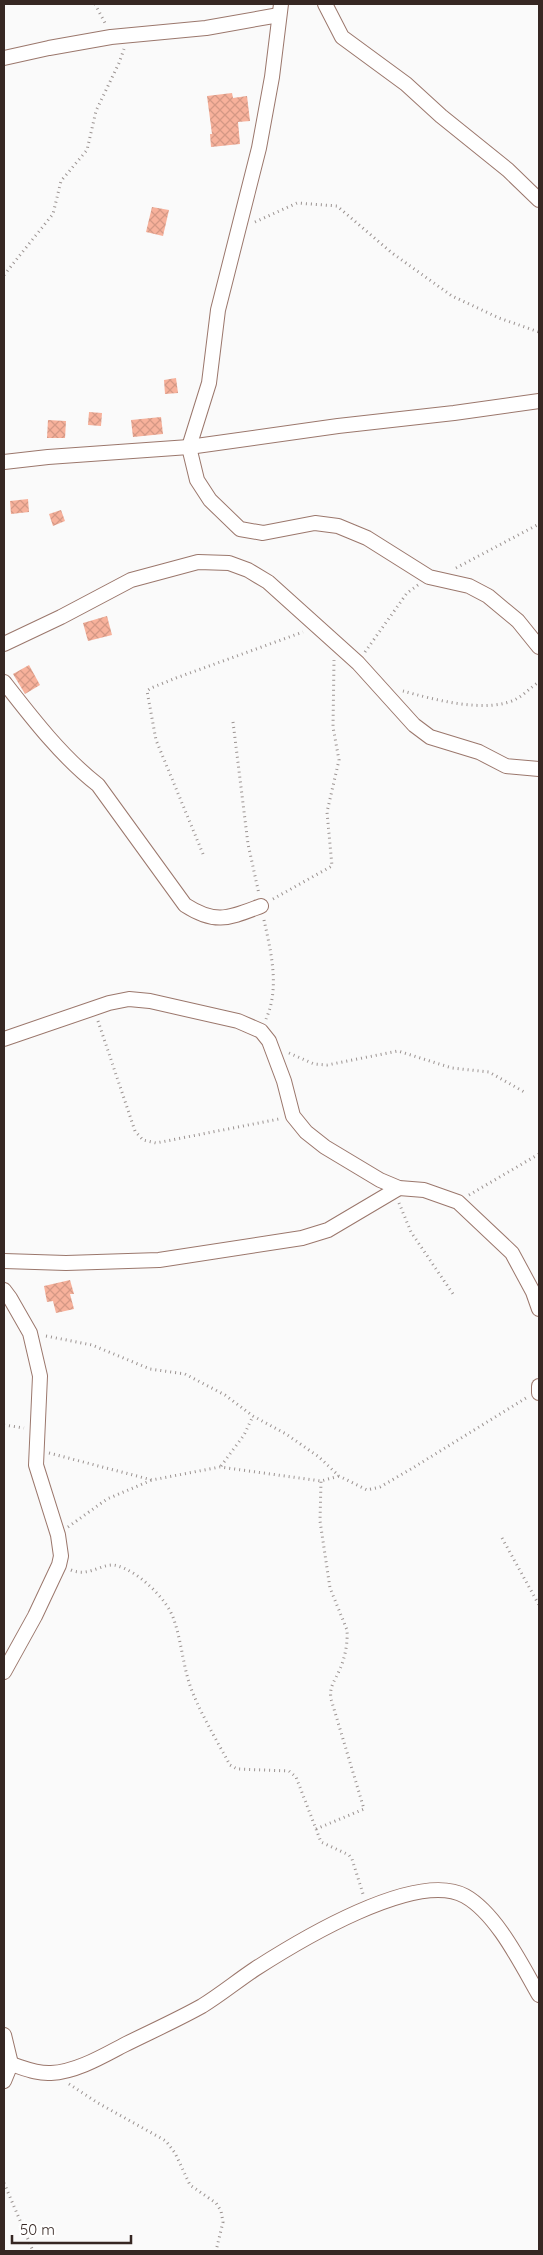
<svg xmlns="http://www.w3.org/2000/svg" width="543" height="2255" font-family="Quicksand,sans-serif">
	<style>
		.building { fill: url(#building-cross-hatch) }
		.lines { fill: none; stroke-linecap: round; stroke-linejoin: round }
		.minor-casing { stroke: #9b776c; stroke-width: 16 }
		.path { stroke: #9b9391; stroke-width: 3; stroke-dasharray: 1 4; stroke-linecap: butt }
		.minor { stroke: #fff; stroke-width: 14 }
	</style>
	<defs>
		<pattern id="building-cross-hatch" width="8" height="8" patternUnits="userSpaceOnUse" patternTransform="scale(1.25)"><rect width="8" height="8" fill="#f7b19b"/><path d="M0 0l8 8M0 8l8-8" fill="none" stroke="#d49885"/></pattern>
	</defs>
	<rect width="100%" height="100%" fill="#fafafa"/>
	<g class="building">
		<polygon points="232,93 233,98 247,96 250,121 238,122 240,144 211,147 210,134 212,134 207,96"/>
		<polygon points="152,207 169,210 163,236 146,232"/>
		<polygon points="176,378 178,393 165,394 164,380"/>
		<polygon points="89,412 102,413 101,426 88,425"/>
		<polygon points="161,417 163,434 133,437 131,420"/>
		<polygon points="48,420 66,421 65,438 47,438"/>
		<polygon points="28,499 29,512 11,514 10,501"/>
		<polygon points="61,510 65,521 53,526 49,514"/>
		<polygon points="107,616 112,635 88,641 83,623"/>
		<polygon points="29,665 40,685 25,694 13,674"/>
		<polygon points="70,1280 74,1294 70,1294 74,1309 56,1313 53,1301 47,1302 44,1286"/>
	</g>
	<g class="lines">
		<g class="minor-casing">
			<g id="minor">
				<polyline points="281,4 272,77 259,148 218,310 209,383 189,447 197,480 210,500 240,529 263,533 315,523 338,526 367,538 429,577 469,586 488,596 518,621 539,647"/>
				<polyline points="325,4 342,37 406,84 441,116 508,170 539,200"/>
				<polyline points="4,58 49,48 111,37 206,28 279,15"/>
				<polyline points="4,462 48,457 189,447 338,426 454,413 539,401"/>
				<polyline points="4,644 61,617 131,580 198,562 229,563 248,570 268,582 358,663 414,725 430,737 479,752 506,766 539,769"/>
				<path d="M4,682C32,718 62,757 98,785L185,905C216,925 229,918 261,906"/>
				<polyline points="4,1039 109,1003 129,999 150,1001 238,1021 261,1031 269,1041 284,1081 293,1116 306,1132 325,1147 380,1180 399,1188 424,1190 458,1202 512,1253 533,1292 539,1309"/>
				<polyline points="4,1261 66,1263 159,1260 302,1238 328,1230 399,1188"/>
				<polyline points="4,1290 10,1298 30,1333 40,1376 36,1465 58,1535 61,1556 59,1565 35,1616 4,1672"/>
				<polyline points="539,1386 539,1393"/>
				<polyline points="4,2035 11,2064 4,2081"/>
				<path d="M11,2064C24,2068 37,2074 51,2073C76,2072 103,2056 124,2045C150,2032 177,2020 202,2006C220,1995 237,1981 255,1969C297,1942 416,1869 465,1896C497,1914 521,1964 539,1995"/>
			</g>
		</g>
		<g class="path">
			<polyline points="95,4 105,23"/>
			<polyline points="255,222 297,203 337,206 392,253 452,296 499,318 539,332"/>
			<polyline points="4,275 53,214 61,181 87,150 96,111 119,63 124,49"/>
			<polyline points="456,568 539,524"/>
			<polyline points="365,652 407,593 418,585"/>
			<path d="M403,691C432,699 489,715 518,698C525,694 531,687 539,682"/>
			<polyline points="233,722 248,844 259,894"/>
			<polyline points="203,854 156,740 147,691 151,688 176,678 303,632"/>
			<polyline points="273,899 332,866 327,812 339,760 333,727 334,660"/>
			<path d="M264,920C271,952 280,988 266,1019"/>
			<polyline points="98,1021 135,1131 143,1140 156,1143 279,1119"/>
			<polyline points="289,1053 314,1064 327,1065 398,1051 452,1068 489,1072 526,1093"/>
			<polyline points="469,1195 539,1154"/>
			<polyline points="399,1203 411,1232 453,1294"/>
			<polyline points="46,1336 92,1345 150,1369 185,1374 225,1395 253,1416 286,1434 319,1457 339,1476 367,1490 380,1487 411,1469 526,1398"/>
			<polyline points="4,1425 24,1428"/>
			<polyline points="49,1453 152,1480 220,1467 321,1481 339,1476"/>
			<polyline points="221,1466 244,1435 253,1416"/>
			<polyline points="68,1527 107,1499 152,1480"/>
			<polyline points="502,1538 539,1605"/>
			<path d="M71,1570C90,1578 103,1561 118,1566C139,1572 168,1600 174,1620C182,1643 183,1668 192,1691C202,1716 217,1741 230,1765L237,1769L289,1771L296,1777L321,1842L349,1855L352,1859L363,1894"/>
			<path d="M316,1829L364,1809L331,1699C329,1686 335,1681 340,1669C345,1658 348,1642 347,1630L330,1588L320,1521L321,1481"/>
			<polyline points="69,2084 98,2103 166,2141 175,2153 190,2185 216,2203 221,2211 223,2222 216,2251"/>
			<polyline points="4,2183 33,2251"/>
		</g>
		<use href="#minor" class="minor"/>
	</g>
	<rect width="543" height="2255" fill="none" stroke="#362723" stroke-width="10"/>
	<path d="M12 2235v8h119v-8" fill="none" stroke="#362723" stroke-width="2.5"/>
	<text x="20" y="2235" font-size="15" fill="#362723" stroke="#ffffff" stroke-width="4" paint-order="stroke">50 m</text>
</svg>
